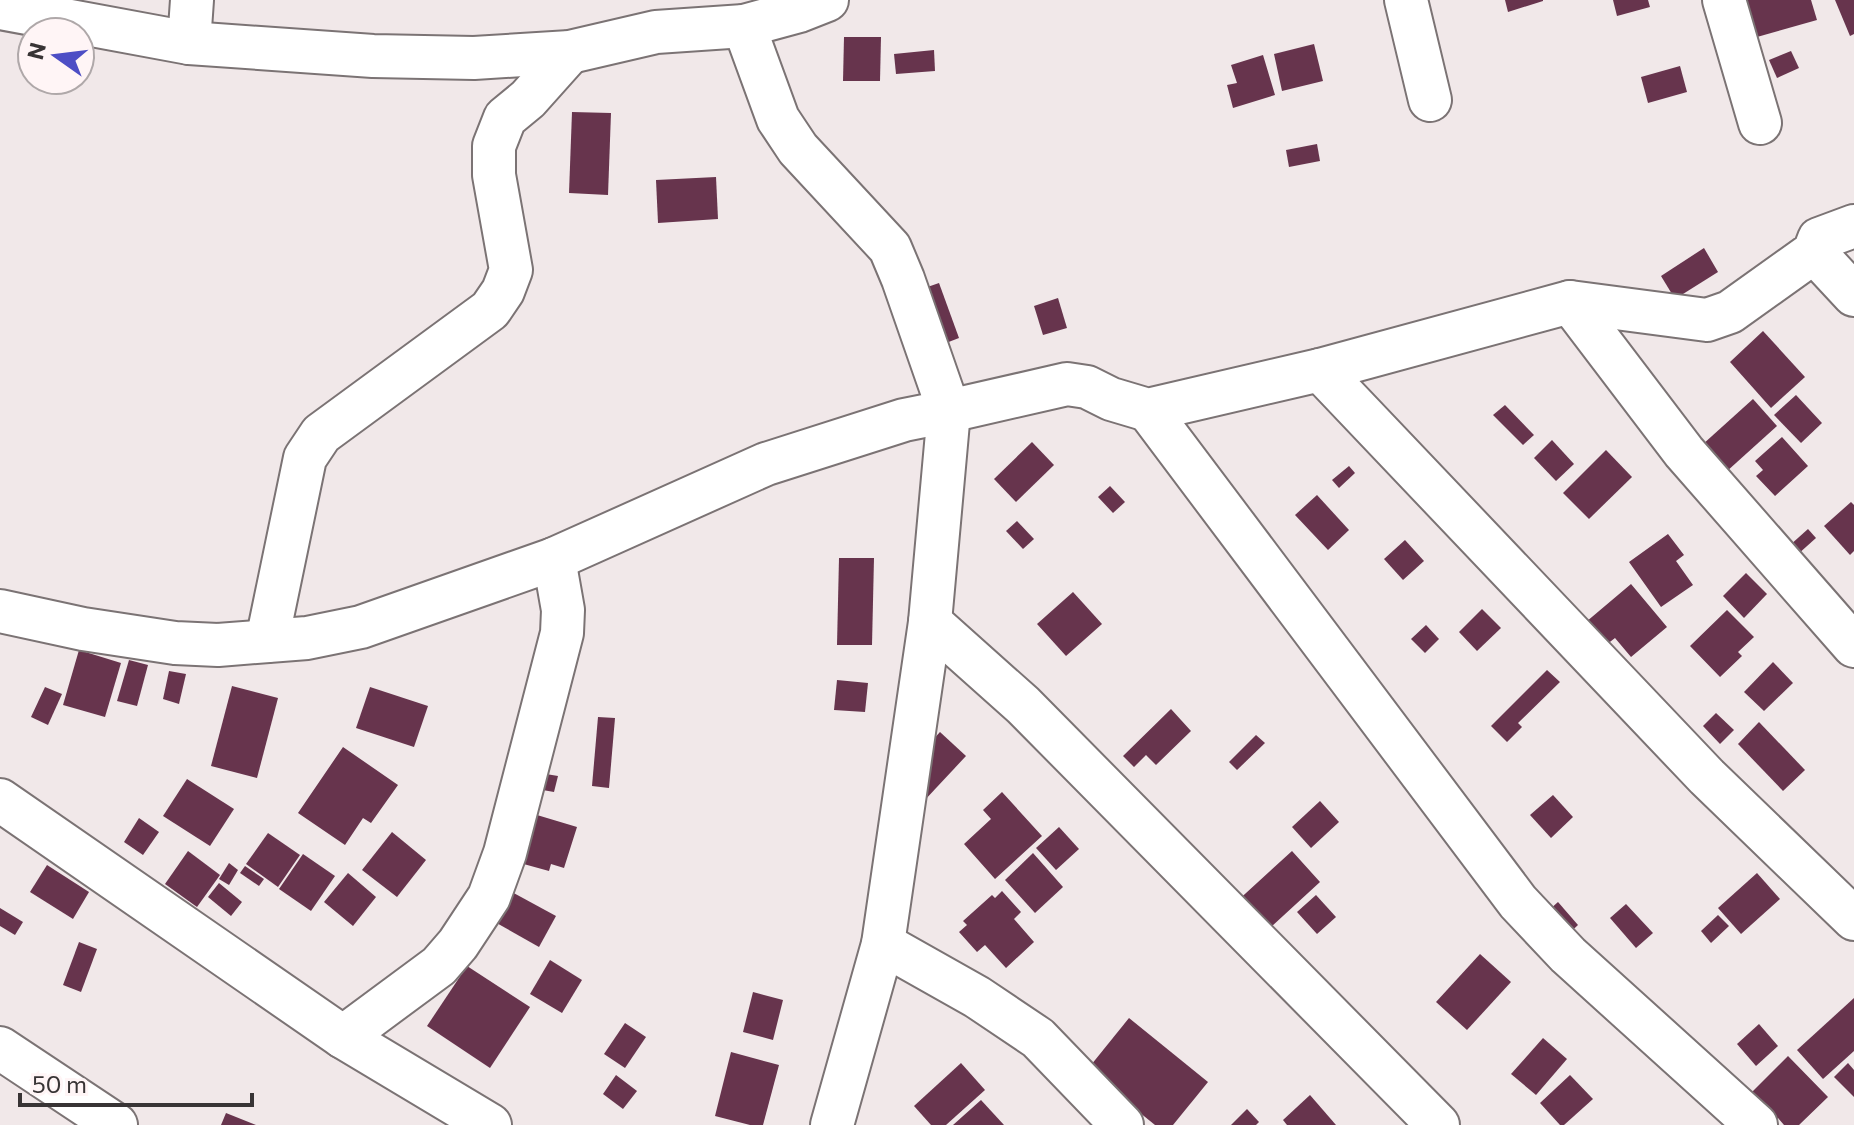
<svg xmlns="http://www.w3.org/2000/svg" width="1854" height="1125" font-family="Commissioner,sans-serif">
  <rect width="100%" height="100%" fill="#f1e8e9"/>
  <!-- building -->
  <g fill="#67344d">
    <polygon points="1505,0 1543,0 1543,1 1508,12"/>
    <polygon points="1613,0 1648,0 1650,7 1617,16"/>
    <polygon points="1747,0 1811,0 1817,20 1757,37"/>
    <polygon points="1835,0 1854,0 1854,34 1850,36"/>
    <polygon points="844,37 881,37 880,81 843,81"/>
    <polygon points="1314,44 1323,81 1282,91 1274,54"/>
    <polygon points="934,50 935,71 896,74 894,54"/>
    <polygon points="1791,51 1799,68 1777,78 1769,60"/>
    <polygon points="1263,55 1275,95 1233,108 1227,85 1237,83 1231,65"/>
    <polygon points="1680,66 1687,92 1648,103 1641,77"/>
    <polygon points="572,112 611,113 608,195 569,193"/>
    <polygon points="1317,144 1320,161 1289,167 1286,150"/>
    <polygon points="716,177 718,219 658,223 656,180"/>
    <polygon points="1704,248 1718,272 1675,299 1661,276"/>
    <polygon points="939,283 959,338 933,348 913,292"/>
    <polygon points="1058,298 1067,328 1043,335 1034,306"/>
    <polygon points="1763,331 1805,377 1771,408 1730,362"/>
    <polygon points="1796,395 1822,423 1801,443 1774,415"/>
    <polygon points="1753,399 1777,426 1726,472 1702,445"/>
    <polygon points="1505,405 1534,435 1523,445 1493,415"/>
    <polygon points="1782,437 1808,466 1775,496 1756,476 1763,470 1755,461"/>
    <polygon points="1552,440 1574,464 1556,481 1534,458"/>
    <polygon points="1032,442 1054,465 1016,502 994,479"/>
    <polygon points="1606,450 1632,477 1589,519 1563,493"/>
    <polygon points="1349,466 1355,473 1339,488 1332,480"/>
    <polygon points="1110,486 1125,502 1113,513 1098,497"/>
    <polygon points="1317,495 1349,530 1328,550 1295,515"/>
    <polygon points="1851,502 1854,505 1854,551 1850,555 1824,526"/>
    <polygon points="1017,521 1034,539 1023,549 1006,531"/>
    <polygon points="1808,529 1816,538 1797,555 1789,546"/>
    <polygon points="1668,534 1684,555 1676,561 1693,585 1661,607 1629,562"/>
    <polygon points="1405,540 1424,561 1403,580 1384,559"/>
    <polygon points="839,558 874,558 872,645 837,645"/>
    <polygon points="1746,573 1767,594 1744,618 1723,596"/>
    <polygon points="1631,584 1667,627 1631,657 1615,638 1606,645 1586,622"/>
    <polygon points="1073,592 1102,624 1066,656 1037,624"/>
    <polygon points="1482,609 1501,628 1477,651 1459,632"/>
    <polygon points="1727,610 1754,637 1738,652 1742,656 1720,677 1690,646"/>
    <polygon points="1426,625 1439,639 1425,653 1411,639"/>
    <polygon points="79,650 121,663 105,717 63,705"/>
    <polygon points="129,660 148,665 137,706 117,701"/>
    <polygon points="1773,662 1793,683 1764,711 1744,692"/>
    <polygon points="1547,670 1560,682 1518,723 1522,727 1507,742 1491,726"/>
    <polygon points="169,671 186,674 179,704 163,699"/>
    <polygon points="837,680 868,683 865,712 834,710"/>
    <polygon points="232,686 278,698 257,778 211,766"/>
    <polygon points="45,687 62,694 48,725 31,717"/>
    <polygon points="370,687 428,706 414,747 356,728"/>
    <polygon points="1171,709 1191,731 1156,765 1146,755 1134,767 1123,756"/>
    <polygon points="1716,713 1734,730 1720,744 1703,726"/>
    <polygon points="598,717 615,718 609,788 592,786"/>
    <polygon points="1759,722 1805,770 1783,791 1738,744"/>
    <polygon points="940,732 966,756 923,802 898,778"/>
    <polygon points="1256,735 1265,743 1237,770 1229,762"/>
    <polygon points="343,747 398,785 371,823 363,818 345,845 298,813"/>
    <polygon points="540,773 558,776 554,792 537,789"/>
    <polygon points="187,779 234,809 210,846 163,816"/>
    <polygon points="1002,792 1042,836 995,879 964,844 991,819 983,810"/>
    <polygon points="1553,795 1573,817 1551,838 1530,815"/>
    <polygon points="1320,801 1339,822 1311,848 1292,827"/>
    <polygon points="527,812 577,827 564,868 551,864 549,871 520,863"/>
    <polygon points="139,818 159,832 143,855 124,842"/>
    <polygon points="1059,827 1079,849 1056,870 1036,848"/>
    <polygon points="392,832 426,860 397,897 362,870"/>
    <polygon points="268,833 300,855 278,887 246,864"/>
    <polygon points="188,851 220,875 197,907 165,884"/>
    <polygon points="1292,851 1320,882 1271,927 1265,920 1256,929 1234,904"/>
    <polygon points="1033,853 1063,887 1035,913 1005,880"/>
    <polygon points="303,854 335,876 311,911 279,889"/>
    <polygon points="229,863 238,870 229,885 219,879"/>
    <polygon points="47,865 89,892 73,919 30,892"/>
    <polygon points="245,866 264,879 259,886 240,873"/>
    <polygon points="348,873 376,897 353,926 324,902"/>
    <polygon points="1757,873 1780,899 1741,934 1718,908"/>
    <polygon points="219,883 242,902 231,916 208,897"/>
    <polygon points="510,891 556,916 539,947 493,921"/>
    <polygon points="1002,891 1021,912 1014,919 1034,942 1006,968 985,945 977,952 959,932 967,925 963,921 992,895 995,898"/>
    <polygon points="1316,895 1336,917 1317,934 1297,912"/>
    <polygon points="1558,902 1578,925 1550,951 1529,928"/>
    <polygon points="1626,904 1653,933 1636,948 1610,918"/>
    <polygon points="0,908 23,922 15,935 0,926"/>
    <polygon points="1718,915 1729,926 1711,943 1701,931"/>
    <polygon points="79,942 97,949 81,992 63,985"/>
    <polygon points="1480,954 1511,982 1467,1030 1436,1002"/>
    <polygon points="550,960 582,980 562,1013 530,994"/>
    <polygon points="467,966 530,1007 490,1068 427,1026"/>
    <polygon points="753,992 783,1000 773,1040 743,1032"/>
    <polygon points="1854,998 1854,1051 1823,1079 1797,1050"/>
    <polygon points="1129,1018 1208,1082 1173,1125 1155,1125 1087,1070"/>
    <polygon points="625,1023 646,1037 625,1068 604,1054"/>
    <polygon points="1759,1024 1778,1046 1756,1066 1737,1044"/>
    <polygon points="1543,1038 1567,1059 1536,1095 1511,1074"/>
    <polygon points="731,1052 779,1065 763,1125 750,1125 715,1116"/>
    <polygon points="1788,1056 1828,1097 1799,1125 1784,1125 1778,1118 1772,1124 1764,1105 1752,1092"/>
    <polygon points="961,1063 985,1090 946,1125 931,1125 914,1106"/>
    <polygon points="1848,1063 1854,1070 1854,1097 1834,1077"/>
    <polygon points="616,1075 637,1091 623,1109 603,1094"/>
    <polygon points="1570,1075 1593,1099 1564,1125 1560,1125 1540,1103"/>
    <polygon points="1310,1095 1336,1125 1287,1125 1283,1120"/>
    <polygon points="981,1100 1004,1125 953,1125"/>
    <polygon points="1247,1109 1259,1122 1256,1125 1231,1125"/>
    <polygon points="226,1113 256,1125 221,1125"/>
  </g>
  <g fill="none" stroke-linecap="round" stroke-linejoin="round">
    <defs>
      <g id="minor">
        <polyline points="1406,0 1430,100"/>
        <polyline points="1724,0 1760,123"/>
        <polyline points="0,8 189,43 373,56 474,58 570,52 656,32 744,26 799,11 827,0"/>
        <polyline points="744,26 778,119 798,149 890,248 903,279 949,411 930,622 883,944 832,1125"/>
        <polyline points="189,43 192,0"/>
        <polyline points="1814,252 1854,295"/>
        <polyline points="1570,302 1684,452 1854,646"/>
        <polyline points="1320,370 1707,777 1854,919"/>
        <polyline points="1148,410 1518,902 1568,955 1756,1125"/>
        <polyline points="0,611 83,629 175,643 218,645 307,638 361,627 554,559 766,464 904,420 949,411 1067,384 1087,387 1111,399 1148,410 1320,370 1570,302 1707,320 1730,312 1814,252 1819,239 1854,226"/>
        <polyline points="930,622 1023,705 1438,1125"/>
        <polyline points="267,641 305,458 321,434 490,310 503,291 511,270 494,175 494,146 505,118 528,99 570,52"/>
        <polyline points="0,800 343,1037 490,1125"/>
        <polyline points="883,944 977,997 1038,1038 1122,1125"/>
        <polyline points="343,1037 439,966 458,944 489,897 505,853 562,633 563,610 554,559"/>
        <polyline points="0,1048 116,1125"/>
      </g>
    </defs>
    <!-- minor casing -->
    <use href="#minor" stroke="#7b7374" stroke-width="46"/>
    <!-- minor -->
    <use href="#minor" stroke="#fff" stroke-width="42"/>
  </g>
  <!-- north arrow -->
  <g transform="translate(56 56) rotate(284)"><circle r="38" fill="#fff5f6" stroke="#afa8a9" stroke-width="2"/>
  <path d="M0-6L14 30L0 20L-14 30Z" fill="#4d4ec5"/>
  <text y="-12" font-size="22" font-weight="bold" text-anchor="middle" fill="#383435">N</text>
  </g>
  <!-- scale -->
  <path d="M20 1093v12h232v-12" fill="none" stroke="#383435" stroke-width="4"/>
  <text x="32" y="1093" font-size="24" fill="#383435" stroke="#fff5f6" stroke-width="6" paint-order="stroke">50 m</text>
</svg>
